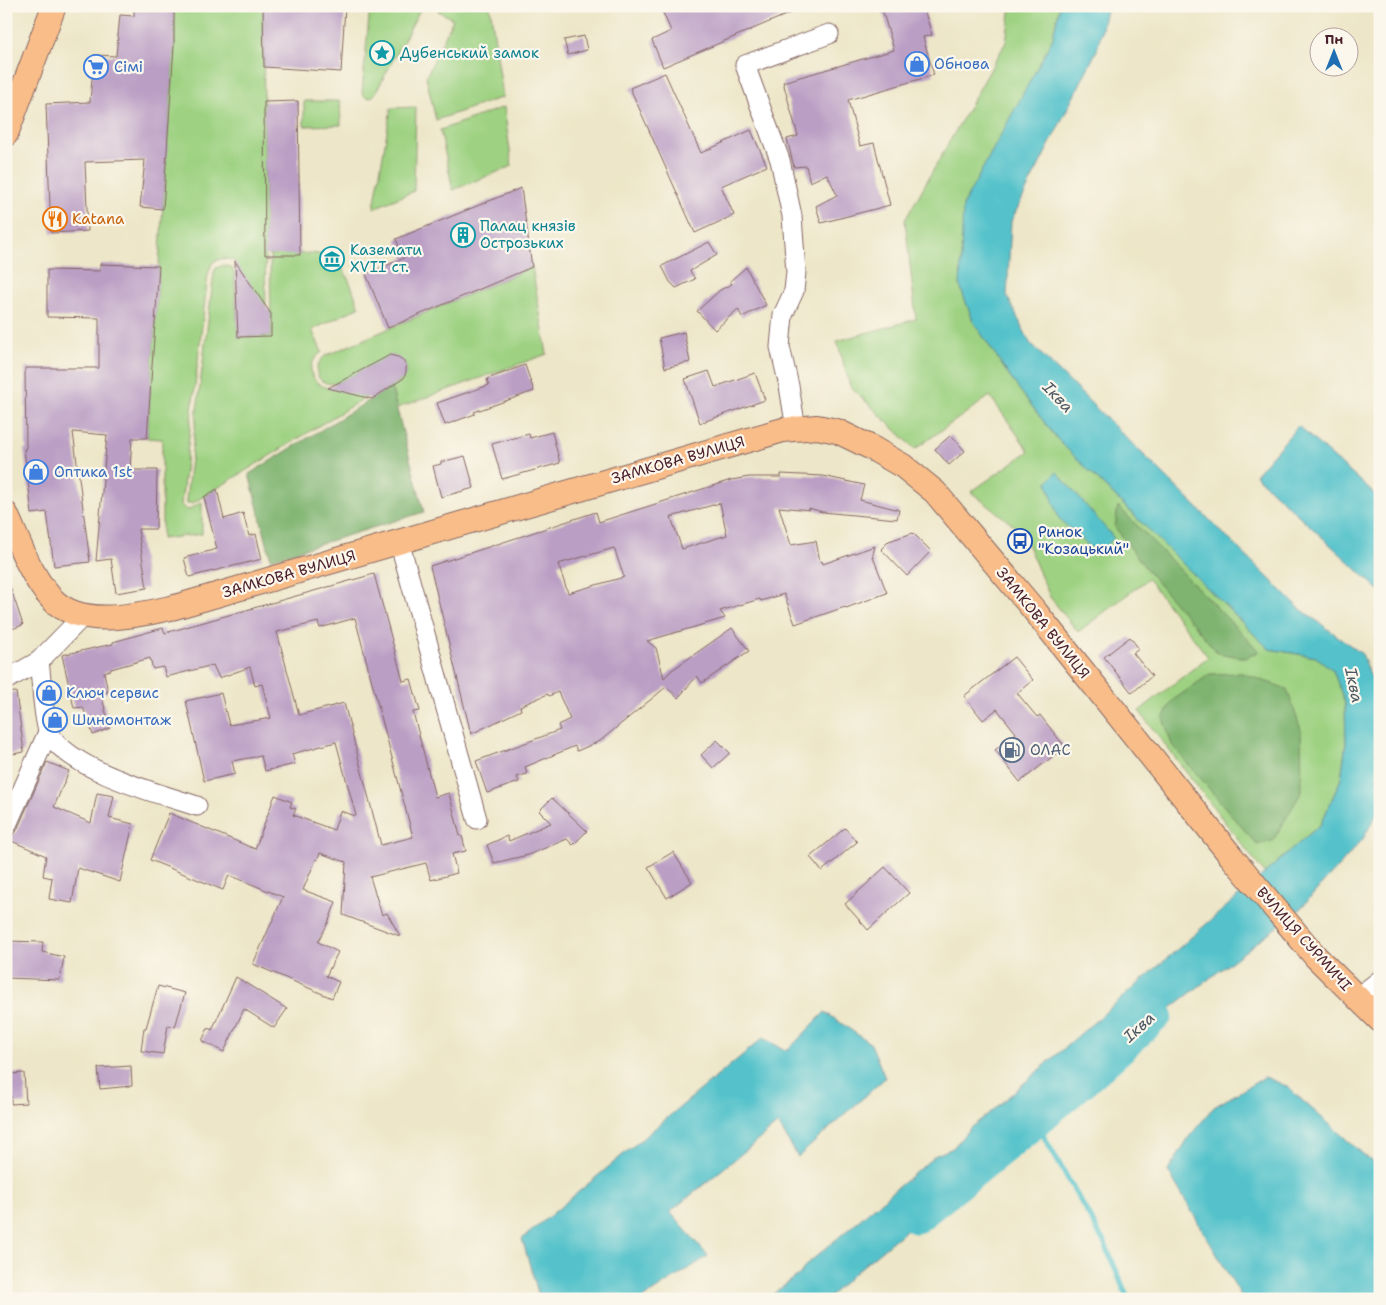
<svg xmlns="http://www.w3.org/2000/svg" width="1386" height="1305" font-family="'Shantell Sans',sans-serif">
  <rect width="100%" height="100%" fill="#fbf7ec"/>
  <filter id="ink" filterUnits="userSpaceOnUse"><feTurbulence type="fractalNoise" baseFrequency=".02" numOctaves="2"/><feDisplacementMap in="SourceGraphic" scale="10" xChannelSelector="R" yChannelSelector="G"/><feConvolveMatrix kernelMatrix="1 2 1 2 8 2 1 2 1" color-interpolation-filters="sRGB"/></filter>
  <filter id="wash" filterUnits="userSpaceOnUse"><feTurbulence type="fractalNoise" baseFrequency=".0096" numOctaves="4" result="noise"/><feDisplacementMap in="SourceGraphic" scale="20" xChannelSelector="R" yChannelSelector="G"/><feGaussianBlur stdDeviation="1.12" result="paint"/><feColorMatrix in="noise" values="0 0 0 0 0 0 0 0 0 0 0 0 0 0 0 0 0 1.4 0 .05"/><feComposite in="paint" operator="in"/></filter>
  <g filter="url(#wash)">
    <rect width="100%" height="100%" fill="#ede6c8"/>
    <!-- green -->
    <g fill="#9ed282" stroke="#747856">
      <path d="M174 6H263L266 331 236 263C227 257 221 257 212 263L208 274 181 505 184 508 188 510 202 502V534L162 539V439L147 438 174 46Z"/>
      <path d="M370 6H422L375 94C371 99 366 99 362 93Z"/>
      <polygon points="440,6 490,6 503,97 436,120 426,77 453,19 438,11"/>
      <polygon points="1011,6 1060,6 1052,40 960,286 973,321 1012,380 1058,440 1269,649 1316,657 1333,670 1345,703 1346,743 1341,779 1321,824 1265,874 1139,711 1208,657 1148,579 1078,632 1050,597 1022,532 971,492 1029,451 990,396 915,449 850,386 837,341 916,319 905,220 1006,42"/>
      <polygon points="304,101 340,101 341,125 304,126"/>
      <polygon points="416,107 414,191 374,208 391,108"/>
      <polygon points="504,107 512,166 453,190 440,130"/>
      <path d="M312 253C345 257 349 280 359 307L312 330 322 352C303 366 310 384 331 389L397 378 193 503H187L186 500 214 272 216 268 224 265 232 268 234 272 238 337 271 336 270 255Z"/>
      <path d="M532 267 547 354 397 408 391 387C396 384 401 381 404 376 411 366 401 357 391 356L338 383C318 388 309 369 325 356Z"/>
    </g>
    <!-- forest -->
    <g fill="#7eb470" stroke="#646a4e">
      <polygon points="391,387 424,512 271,559 249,474"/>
      <polygon points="1118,506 1259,651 1246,658 1218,653 1150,574 1115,527"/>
      <polygon points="1242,673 1287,689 1301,730 1302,791 1273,841 1257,845 1172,745 1163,718 1173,700 1210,674"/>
    </g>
    <!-- water -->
    <g fill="#55c2cb" stroke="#50707b">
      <polygon points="1060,6 1107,6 1097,50 1011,221 1007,296 1030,343 1298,607 1362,654 1380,699 1380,808 1363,839 1299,910 1125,1043 1070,1091 951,1188 913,1224 853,1274 827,1299 766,1299 800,1274 806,1265 936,1155 953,1148 970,1128 991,1112 1321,824 1341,779 1346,743 1345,703 1333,670 1316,657 1269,649 1058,440 1012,380 973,321 960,286 963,205 1052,40"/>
      <polygon points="1298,426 1380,499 1380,591 1255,475"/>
      <polygon points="1057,472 1114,538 1098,554 1059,519 1047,482"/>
      <polygon points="825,1012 871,1044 885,1078 798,1157 778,1124 670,1212 708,1256 642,1299 540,1299 522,1239 763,1038 787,1051"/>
      <polygon points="1265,1077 1286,1086 1380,1169 1380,1299 1243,1299 1168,1171 1189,1137 1214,1107"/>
    </g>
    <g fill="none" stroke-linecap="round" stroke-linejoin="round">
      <!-- stream -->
      <polyline stroke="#55c2cb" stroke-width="5.5" points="1035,1121 1105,1244 1128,1299"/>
      <!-- river -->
      <path stroke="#55c2cb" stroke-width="35" d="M916 1216C998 1151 1079 1086 1155 1014"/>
    </g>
    <g id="blocks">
      <!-- building -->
      <g fill="#ba9ec4" fill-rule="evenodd">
        <polygon points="134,6 174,6 174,46 163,209 140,207 145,160 85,162 88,231 51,233 46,104 90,102 94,55 116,56 120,15 134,16"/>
        <polygon points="263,6 345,6 341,72 264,67"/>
        <polygon points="660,6 807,6 663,67 652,40 671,31"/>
        <polygon points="881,6 923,6 932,35 923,37 934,75 848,100 860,146 874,143 890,205 821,223 816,206 837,195 827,174 810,182 806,166 794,167 787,139 798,136 783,82 894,50"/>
        <polygon points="584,36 587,50 568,55 564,40"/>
        <polygon points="665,73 701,153 751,130 767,166 721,186 734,215 695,233 630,88"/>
        <polygon points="298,101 300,255 265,255 264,102"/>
        <polygon points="521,188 532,267 388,328 366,274 404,258 396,239"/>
        <polygon points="709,242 717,255 690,271 695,279 676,288 670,282 662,266"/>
        <polygon points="235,261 271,314 271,336 238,337"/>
        <polygon points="100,264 159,266 147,438 132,438 130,470 157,470 156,529 138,529 147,588 116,593 111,559 96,561 107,435 73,432 90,562 54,566 47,512 32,514 24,449 26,449 25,368 99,368 99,318 47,317 47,270 100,271"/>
        <polygon points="746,267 766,305 742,317 738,309 715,330 697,311 720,290 732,284 730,281"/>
        <polygon points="684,332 690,362 665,368 659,338"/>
        <polygon points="390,355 398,357 403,360 406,366 406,372 404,378 372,399 328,388"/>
        <polygon points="525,365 534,391 474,412 475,414 445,425 437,403 489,385 487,379"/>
        <polygon points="709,371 715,387 755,373 765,400 700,423 685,379"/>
        <polygon points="552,432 560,463 502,479 492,444 529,434 530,438"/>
        <polygon points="951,435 965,451 949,465 935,449"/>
        <polygon points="465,456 474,488 441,497 433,466 441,464 441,462"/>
        <path d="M781 474 823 476 864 485 860 500 899 510 897 519 822 512 809 508 810 510 779 507 791 545 816 541 820 562 822 561 823 564 875 546 872 558 873 557 887 593 846 608 845 607 795 624 784 594 761 601 760 599 720 611 725 618 647 641 656 648 664 678 672 670 732 628 749 651 702 683 697 676 678 698 666 687 600 741 577 751 575 746 525 767 527 774 517 777 519 782 487 793 476 761 560 730 558 725 570 719 558 692 549 696 548 694 520 706 521 710 471 734 430 566 596 512 599 522 731 480 749 477H781ZM720 503 727 535 682 549 671 517ZM614 548 624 577 568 593 558 564Z"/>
        <polygon points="217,489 224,519 243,513 249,536 256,534 262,559 189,577 184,558 217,549 204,497"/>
        <polygon points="913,533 931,551 907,576 881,549 889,541"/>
        <path d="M374 574 403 681 411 679 420 711 413 712 435 797 449 793 460 836H462L466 851 452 854 457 873 431 880 426 863 370 877 382 915 387 913 400 936 343 915 346 862 320 853 317 860 316 859 303 890 336 902 328 923 318 942 338 952 326 976 339 982 332 998 253 964 283 897 229 875 223 890 150 860 169 813 255 849 275 795 292 802 290 807 296 809 293 815 334 830 340 811 356 816 336 742 292 754 295 764 265 771 261 756 232 761 235 774 204 781 186 701 221 693 229 725 271 718 262 684 255 686 250 667 219 678 213 665 166 677 163 667 153 669 150 658 111 669V670L104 672 108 692 101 694 110 728 93 735 83 707 74 708 62 655 113 644V642L163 628 165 633ZM355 618 413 837 381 845 344 703 299 715 277 632 318 622 320 628Z"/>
        <polygon points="9,583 23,625 6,631 6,584"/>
        <polygon points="1130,637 1139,649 1133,653 1152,676 1132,693 1104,657"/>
        <polygon points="1014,657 1033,680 1017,693 1037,717 1040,715 1065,747 1020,782 995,750 1016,733 997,709 983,720 964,696"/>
        <polygon points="16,692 24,752 6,755 6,693"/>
        <polygon points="717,740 730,753 713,768 701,755"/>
        <polygon points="47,762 69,771 54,807 91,823 97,793 114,796 109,818 133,824 120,882 78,868 72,903 49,899 52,878 43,876 46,856 7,839 16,832"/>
        <polygon points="552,798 587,831 573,845 567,839 528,855 494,863 487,845 507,836 509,841 551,823 539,811"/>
        <polygon points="845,828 857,842 822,871 810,857"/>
        <polygon points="673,852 692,882 667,898 648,867"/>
        <polygon points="885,867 909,893 868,930 845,904"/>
        <polygon points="7,941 43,942 42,952 64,957 60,980 6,978"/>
        <polygon points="236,977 287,1009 274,1028 244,1009 224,1052 202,1041 208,1028 212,1030"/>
        <polygon points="158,986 185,993 175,1027 168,1025 163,1054 141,1051 144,1028 146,1028"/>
        <polygon points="131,1066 132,1086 100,1089 98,1068"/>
        <polygon points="24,1073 26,1103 11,1104 11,1096 6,1096 6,1074"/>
      </g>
    </g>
  </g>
  <g filter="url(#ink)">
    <use href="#blocks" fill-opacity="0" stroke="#836562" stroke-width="1"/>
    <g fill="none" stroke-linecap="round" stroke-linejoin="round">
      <defs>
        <g id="minor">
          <polyline points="796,429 789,386 780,347 783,315 794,291 796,272 792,216 780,160 745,65 829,34"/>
          <polyline points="399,541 477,819"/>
          <path d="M39 661C41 674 44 725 49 733 71 771 157 793 197 806"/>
          <polyline points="6,680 39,661 84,615"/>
          <polyline points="6,827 48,732"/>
          <polyline points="1357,998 1380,980"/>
        </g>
        <g id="major">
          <polyline points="6,134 54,6"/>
          <path d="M6 514C18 540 31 577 51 598 80 630 139 615 175 607L783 430 817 427 837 431 870 447 903 466 935 492 1034 610 1231 856 1316 957 1380 1020"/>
        </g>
      </defs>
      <!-- minor casing -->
      <use href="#minor" stroke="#836562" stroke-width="21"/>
      <!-- major casing -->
      <use href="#major" stroke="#836562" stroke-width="26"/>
      <!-- minor -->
      <use href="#minor" stroke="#fff" stroke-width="19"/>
      <!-- major -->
      <use href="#major" stroke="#f9bd89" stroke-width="24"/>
    </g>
  </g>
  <!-- icons -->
  <defs>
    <symbol id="sight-ring" viewBox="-11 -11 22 22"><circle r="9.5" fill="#fbf7ec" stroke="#0f9aa8" stroke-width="1.5"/><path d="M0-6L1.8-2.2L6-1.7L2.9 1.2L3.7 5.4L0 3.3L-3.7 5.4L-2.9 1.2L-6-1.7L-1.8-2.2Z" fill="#0f9aa8"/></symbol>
    <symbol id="shop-ring" viewBox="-11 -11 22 22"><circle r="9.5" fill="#fbf7ec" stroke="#3f7fe0" stroke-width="1.5"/><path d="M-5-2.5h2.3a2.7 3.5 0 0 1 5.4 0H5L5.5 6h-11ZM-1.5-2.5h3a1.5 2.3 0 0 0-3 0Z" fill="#3f7fe0"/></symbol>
    <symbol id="supermarket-ring" viewBox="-11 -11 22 22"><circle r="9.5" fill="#fbf7ec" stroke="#3f7fe0" stroke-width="1.5"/><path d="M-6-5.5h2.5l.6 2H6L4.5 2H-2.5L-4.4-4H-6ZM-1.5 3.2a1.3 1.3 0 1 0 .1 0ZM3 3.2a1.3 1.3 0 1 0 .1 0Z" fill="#3f7fe0"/></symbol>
    <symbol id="restaurant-ring" viewBox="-11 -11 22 22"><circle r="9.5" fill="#fbf7ec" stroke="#e8710a" stroke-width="1.5"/><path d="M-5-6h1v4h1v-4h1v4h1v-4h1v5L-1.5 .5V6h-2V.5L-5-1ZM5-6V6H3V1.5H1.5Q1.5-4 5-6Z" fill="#e8710a"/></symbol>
    <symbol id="building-ring" viewBox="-11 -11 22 22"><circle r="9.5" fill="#fbf7ec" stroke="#0f9aa8" stroke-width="1.5"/><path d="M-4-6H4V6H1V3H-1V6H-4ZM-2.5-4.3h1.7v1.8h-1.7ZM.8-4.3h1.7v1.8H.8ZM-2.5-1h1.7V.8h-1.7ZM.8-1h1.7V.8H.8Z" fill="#0f9aa8"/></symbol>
    <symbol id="museum-ring" viewBox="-11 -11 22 22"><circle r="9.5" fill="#fbf7ec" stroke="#0f9aa8" stroke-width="1.5"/><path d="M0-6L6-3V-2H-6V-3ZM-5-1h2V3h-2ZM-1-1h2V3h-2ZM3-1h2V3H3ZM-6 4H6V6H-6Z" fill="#0f9aa8"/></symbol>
    <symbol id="bus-ring" viewBox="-11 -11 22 22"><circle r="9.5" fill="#fbf7ec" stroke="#1a4fb4" stroke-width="1.5"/><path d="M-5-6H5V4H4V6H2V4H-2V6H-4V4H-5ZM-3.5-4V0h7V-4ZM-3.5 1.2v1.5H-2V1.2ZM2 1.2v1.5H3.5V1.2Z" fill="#1a4fb4"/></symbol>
    <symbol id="fuel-ring" viewBox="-11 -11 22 22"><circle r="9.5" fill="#fbf7ec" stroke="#5c6f8a" stroke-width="1.5"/><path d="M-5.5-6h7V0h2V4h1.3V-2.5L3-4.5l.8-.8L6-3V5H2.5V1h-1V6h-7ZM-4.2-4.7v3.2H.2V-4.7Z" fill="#5c6f8a"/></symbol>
  </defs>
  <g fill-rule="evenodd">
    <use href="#sight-ring" x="368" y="39" width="28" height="28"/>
    <use href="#shop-ring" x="903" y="50" width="28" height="28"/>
    <use href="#supermarket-ring" x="82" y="53" width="28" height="28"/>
    <use href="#restaurant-ring" x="41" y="205" width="28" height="28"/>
    <use href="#building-ring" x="449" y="221" width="28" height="28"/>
    <use href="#museum-ring" x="318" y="245" width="28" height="28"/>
    <use href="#shop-ring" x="22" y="458" width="28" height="28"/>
    <use href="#bus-ring" x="1006" y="527" width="28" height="28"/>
    <use href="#shop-ring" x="35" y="679" width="28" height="28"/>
    <use href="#shop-ring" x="41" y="706" width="28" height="28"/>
    <use href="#fuel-ring" x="998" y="736" width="28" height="28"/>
  </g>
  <g text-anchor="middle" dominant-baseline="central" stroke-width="4.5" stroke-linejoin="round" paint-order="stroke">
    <!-- culture labels -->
    <g font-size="15" fill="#0d838f" stroke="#fbf7ec" text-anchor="start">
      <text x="400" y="53">Дубенський замок</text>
      <text x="480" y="226">Палац князів<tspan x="480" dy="17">Острозьких</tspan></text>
      <text x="350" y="250">Каземати<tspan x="350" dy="17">XVII ст.</tspan></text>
    </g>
    <!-- shop labels -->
    <g font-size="15" fill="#366cbe" stroke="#fbf7ec" text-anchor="start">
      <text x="934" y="64">Обнова</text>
      <text x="114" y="67">Сімі</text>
      <text x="54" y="472">Оптика 1st</text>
      <text x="66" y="693">Ключ сервис</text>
      <text x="72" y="720">Шиномонтаж</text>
    </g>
    <!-- food labels -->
    <g font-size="15" fill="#c56008" stroke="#fbf7ec" text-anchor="start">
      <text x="72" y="219">Katana</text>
    </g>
    <!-- street labels -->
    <g font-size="15" fill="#4a1f2b" stroke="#fbf7ec">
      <text transform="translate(678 460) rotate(-16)">ЗАМКОВА ВУЛИЦЯ</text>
      <text transform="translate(289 574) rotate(-16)">ЗАМКОВА ВУЛИЦЯ</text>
      <text transform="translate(1043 623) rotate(51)">ЗАМКОВА ВУЛИЦЯ</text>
      <text transform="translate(1304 939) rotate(48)">ВУЛИЦЯ СУРМИЧІ</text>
    </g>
    <!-- transit labels -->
    <g font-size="15" fill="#164399" stroke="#fbf7ec" text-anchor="start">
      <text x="1038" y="532">Ринок<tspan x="1038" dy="17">"Козацький"</tspan></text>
    </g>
    <!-- service labels -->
    <g font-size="15" fill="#4e5e75" stroke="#fbf7ec" text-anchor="start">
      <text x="1030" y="750">ОЛАС</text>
    </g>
    <!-- water labels -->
    <g font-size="16" font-style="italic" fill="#4e5863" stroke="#fbf7ec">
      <text transform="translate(1058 397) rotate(46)">Іква</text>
      <text transform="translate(1354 685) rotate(78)">Іква</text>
      <text transform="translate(1139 1027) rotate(-42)">Іква</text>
    </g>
  </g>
  <!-- margin -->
  <rect width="1386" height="1305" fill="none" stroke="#fbf7ec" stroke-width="25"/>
  <!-- north arrow -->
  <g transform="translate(1334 52)"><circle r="24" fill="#fbf7ec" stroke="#b4a19f"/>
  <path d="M0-4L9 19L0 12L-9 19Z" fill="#1f6fb2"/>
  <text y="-8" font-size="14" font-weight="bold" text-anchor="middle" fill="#4a1f2b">Пн</text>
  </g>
</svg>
